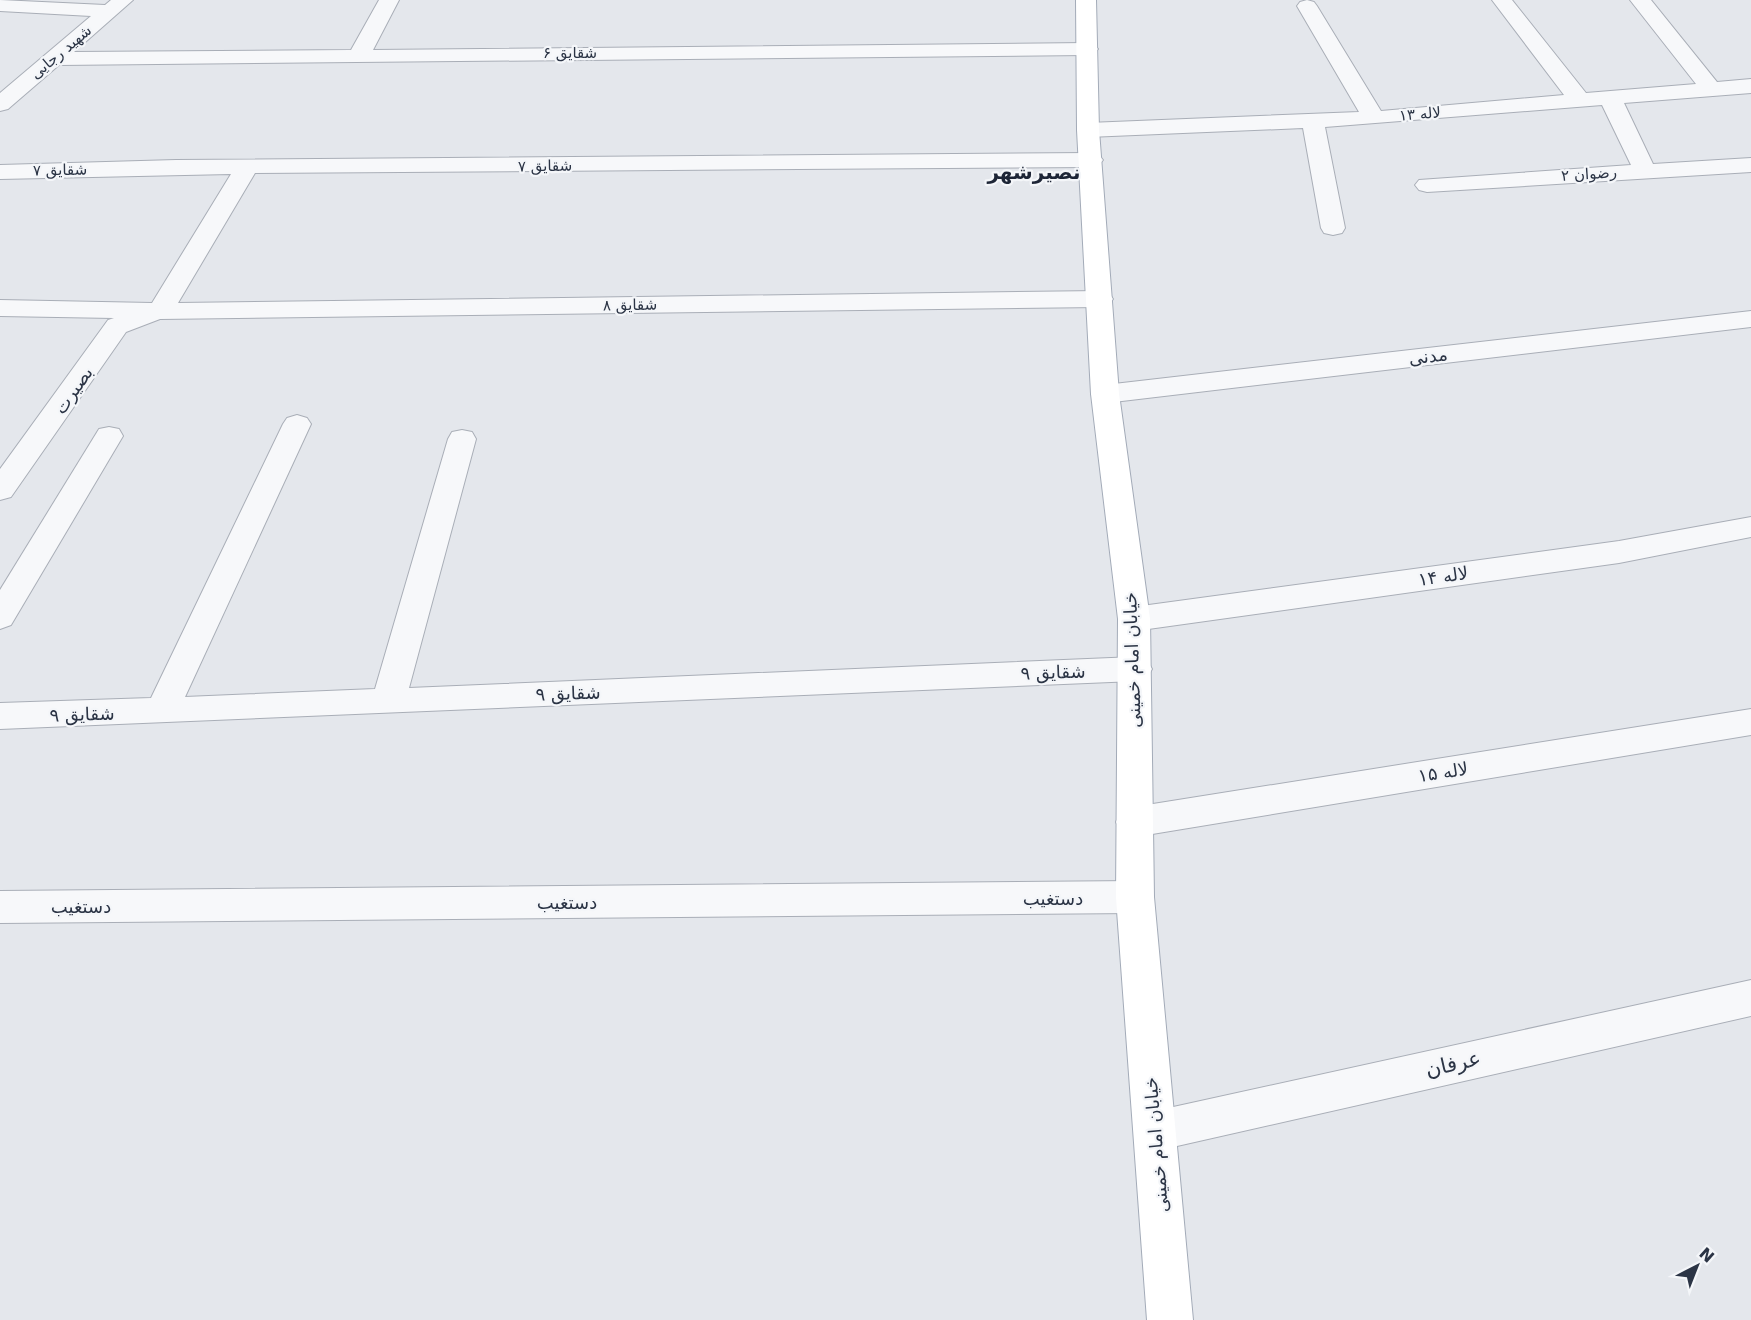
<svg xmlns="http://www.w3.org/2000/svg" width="1751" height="1320" font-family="'DejaVu Sans','Noto Naskh Arabic',sans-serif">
  <rect width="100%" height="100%" fill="#e4e7ec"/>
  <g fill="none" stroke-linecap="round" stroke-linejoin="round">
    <defs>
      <g id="minor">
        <polygon points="0,0 105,5 111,0 133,0 74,52 351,50 379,0 399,0 373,50 1087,43 1094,45 1098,49 1094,53 1087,55 59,65 8,109 0,111 0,93 91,16 0,11"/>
        <polygon points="1307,0 1314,2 1317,6 1381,111 1564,95 1492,0 1512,0 1586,93 1696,84 1630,0 1651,0 1717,82 1751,79 1751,93 1624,103 1653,164 1751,158 1751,172 1427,192 1419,190 1415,185 1419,180 1631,165 1602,105 1325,127 1345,228 1342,233 1333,235 1324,233 1321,228 1303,128 1088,137 1080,135 1077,130 1080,125 1088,123 1359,112 1297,6 1300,2"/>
        <polygon points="1091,153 1099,155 1103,160 1099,165 1091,167 255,173 178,303 1100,291 1109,293 1113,299 1109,305 1100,307 160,319 126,332 11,497 0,500 0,469 108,320 114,318 0,316 0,300 152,303 231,174 0,179 0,165 176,160"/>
        <polygon points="1751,311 1751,327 1105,403 1095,400 1091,394 1095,388 1105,385"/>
        <polygon points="297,415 307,418 311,424 185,697 375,689 448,439 452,432 462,430 472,432 476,439 409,688 1135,657 1147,660 1152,669 1147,678 1135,681 0,729 0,703 151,698 283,424 287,418"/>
        <polygon points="109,427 119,429 123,436 11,625 0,629 0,590 99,429"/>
        <polygon points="1751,517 1751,537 1619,563 1134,631 1123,627 1118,619 1123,611 1134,607 1619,541"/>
        <polygon points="1751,709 1751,735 1134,837 1121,832 1116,822 1121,812 1134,807"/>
        <polygon points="1135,881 1148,886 1154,897 1148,908 1135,913 0,923 0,891"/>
        <polygon points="1751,980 1751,1016 1155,1151 1140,1145 1134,1131 1140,1117 1155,1111"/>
      </g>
      <polygon id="major" points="1076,0 1096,0 1099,130 1119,394 1150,619 1154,897 1193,1320 1147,1320 1116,897 1118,619 1091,394 1077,130"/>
    </defs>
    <!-- minor casing -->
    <use href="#minor" stroke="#a9aeb7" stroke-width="2"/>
    <!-- major casing -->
    <use href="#major" stroke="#a3abb8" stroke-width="2"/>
    <!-- minor -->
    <use href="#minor" fill="#f7f8fa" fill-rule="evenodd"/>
    <!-- major -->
    <use href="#major" fill="#fff" fill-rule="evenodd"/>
  </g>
  <g text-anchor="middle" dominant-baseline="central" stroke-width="4.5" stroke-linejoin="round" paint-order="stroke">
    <!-- far-street labels -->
    <g font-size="15" fill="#2b3445" stroke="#f4f6f9">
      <text transform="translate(61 52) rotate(-40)">شهید رجایی</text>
      <text x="570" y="53">شقایق ۶</text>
      <text transform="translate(1420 114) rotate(-5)">لاله ۱۳</text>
      <text transform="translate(545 166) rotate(-1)">شقایق ۷</text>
      <text transform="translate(60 170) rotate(-1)">شقایق ۷</text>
      <text transform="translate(1589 174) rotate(-4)">رضوان ۲</text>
      <text transform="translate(630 305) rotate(-1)">شقایق ۸</text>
    </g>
    <!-- street labels -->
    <g font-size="18" fill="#2b3445" stroke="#f4f6f9">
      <text transform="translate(1428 356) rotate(-7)">مدنی</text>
      <text transform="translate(73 390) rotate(-55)">بصیرت</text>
      <text transform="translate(1443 576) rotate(-8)">لاله ۱۴</text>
      <text transform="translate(1132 660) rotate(-92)">خیابان امام خمینی</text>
      <text transform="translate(1053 672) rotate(-2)">شقایق ۹</text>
      <text transform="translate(568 693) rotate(-2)">شقایق ۹</text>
      <text transform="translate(82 714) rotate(-2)">شقایق ۹</text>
      <text transform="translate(1443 772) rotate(-9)">لاله ۱۵</text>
      <text x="1053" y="898">دستغیب</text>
      <text x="567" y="902">دستغیب</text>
      <text x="81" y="906">دستغیب</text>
      <text transform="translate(1156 1145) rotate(-95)">خیابان امام خمینی</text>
    </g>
    <!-- far-district labels -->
    <g font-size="20" font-weight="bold" fill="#1d2536" stroke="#f4f6f9">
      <text x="1034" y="172">نصیرشهر</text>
    </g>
    <!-- near-street labels -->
    <g font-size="21" fill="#2b3445" stroke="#f4f6f9">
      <text transform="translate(1453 1064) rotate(-13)">عرفان</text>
    </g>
  </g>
  <!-- north arrow -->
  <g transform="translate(1697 1266) rotate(42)" stroke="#f4f6f9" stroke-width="4.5" paint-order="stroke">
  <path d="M0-4.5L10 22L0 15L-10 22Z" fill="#2b3445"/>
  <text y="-9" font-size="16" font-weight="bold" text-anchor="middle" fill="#2b3445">N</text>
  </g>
</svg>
